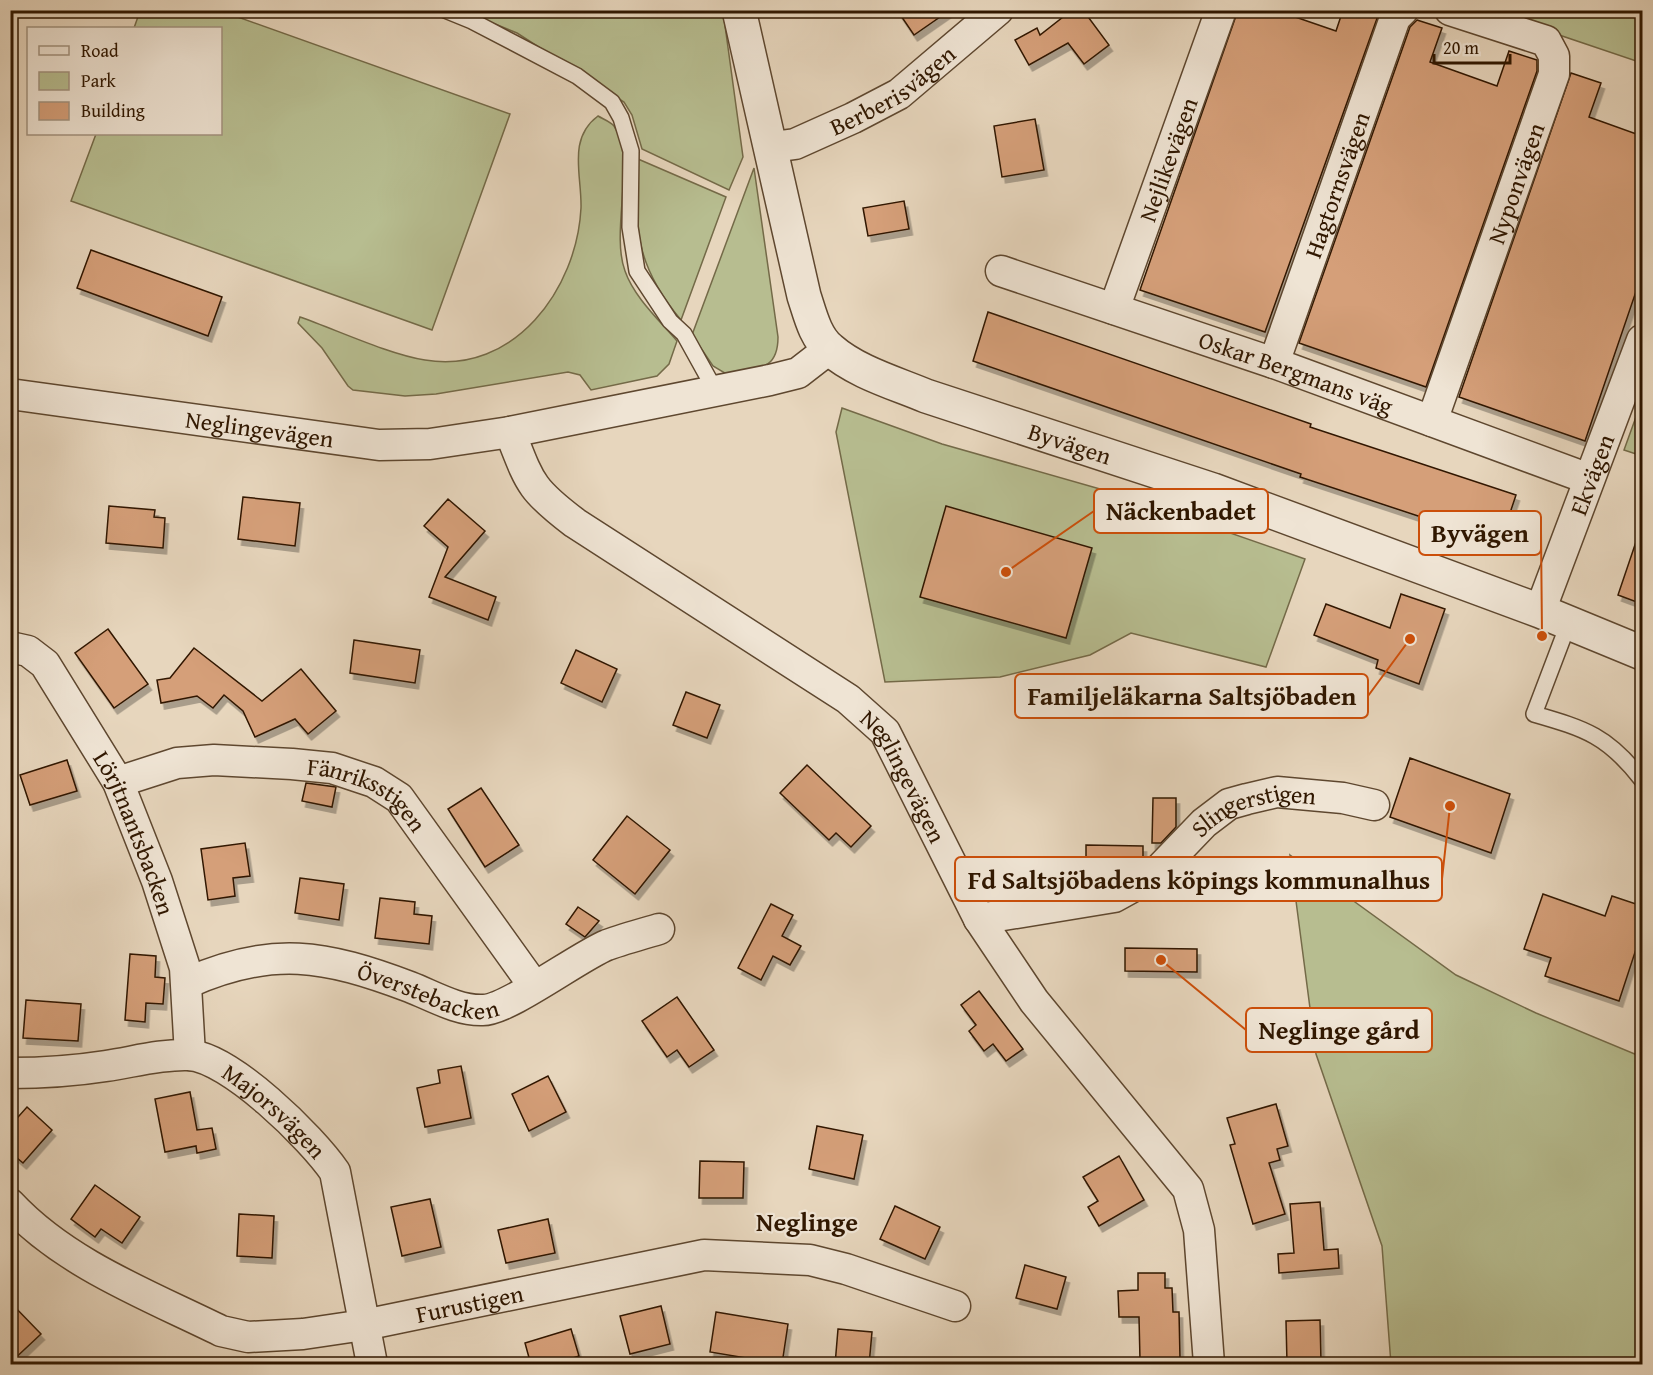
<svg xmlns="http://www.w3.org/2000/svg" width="1653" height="1375" font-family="'Gentium Book Plus',serif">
  <defs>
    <filter id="shadow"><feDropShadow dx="3.5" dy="6" stdDeviation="0" flood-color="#0004"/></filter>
  </defs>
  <rect width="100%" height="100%" fill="#e7d6bd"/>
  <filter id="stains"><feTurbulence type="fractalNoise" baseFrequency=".00333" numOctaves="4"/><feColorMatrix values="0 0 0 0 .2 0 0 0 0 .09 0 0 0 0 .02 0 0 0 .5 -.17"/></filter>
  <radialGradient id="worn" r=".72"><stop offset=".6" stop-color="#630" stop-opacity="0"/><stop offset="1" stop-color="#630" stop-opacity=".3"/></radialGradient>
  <!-- green -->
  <g fill="#b7bd90" stroke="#746a48" stroke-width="1.5">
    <polygon points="140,11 221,11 510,114 432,330 71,201 96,134 220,134 220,28 134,28"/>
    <polygon points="463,11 723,11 743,157 729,190 642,149 632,115 624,102 517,33"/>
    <polygon points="1488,11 1642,11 1642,63"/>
    <path d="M598 116C603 119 611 122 614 126 637 158 610 231 625 271 634 297 659 320 677 341L669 364 657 376 591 390 580 375 568 372 436 394 405 396 353 390 348 386 322 348 298 323 300 317C337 330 388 354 425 360 514 375 577 289 581 208 582 175 567 139 598 116Z"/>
    <path d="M638 159 726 197 681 320C634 264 635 228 638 159Z"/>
    <path d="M754 168 778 337C778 372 756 368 728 375L713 366 692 335Z"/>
    <polygon points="1642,406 1642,456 1624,450 1637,414"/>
    <polygon points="842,408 942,444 1121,495 1305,559 1266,667 1131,633 1090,655 1000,677 885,682 836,432"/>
    <polygon points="1290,855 1456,975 1536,1013 1642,1057 1642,1360 1637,1364 1391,1364 1382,1246 1316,1054"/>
  </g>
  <!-- building -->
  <g fill="#d59f79" stroke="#301700" stroke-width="1.5" filter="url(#shadow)">
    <polygon points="897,10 950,10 914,35"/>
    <polygon points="1072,10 1083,10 1109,45 1084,64 1068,43 1029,65 1015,40 1037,28 1040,35"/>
    <polygon points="1238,10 1275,10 1336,31 1343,10 1380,10 1265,332 1140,290"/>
    <polygon points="1417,20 1442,28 1430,62 1497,86 1509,51 1537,60 1537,71 1426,387 1299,343 1410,27"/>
    <polygon points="1571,73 1601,83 1589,117 1642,136 1642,274 1585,441 1459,397"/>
    <polygon points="1035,119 1044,170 1002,177 994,126"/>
    <polygon points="904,201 909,229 868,236 863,208"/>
    <polygon points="91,250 222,297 208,336 77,288"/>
    <polygon points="988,312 1311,424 1310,427 1516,495 1500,543 1300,477 1301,474 973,361"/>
    <polygon points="243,497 300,503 295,546 238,539"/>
    <polygon points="448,499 485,531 445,577 496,597 488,620 429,597 448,547 424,526"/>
    <polygon points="109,506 155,510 154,517 165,518 163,548 106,543"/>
    <polygon points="946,506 1092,548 1066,638 920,597"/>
    <polygon points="1639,533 1642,534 1642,604 1618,595"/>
    <polygon points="1401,594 1445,609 1419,684 1376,668 1378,660 1314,635 1326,604 1390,628"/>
    <polygon points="108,629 148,684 114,708 75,653"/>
    <polygon points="354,640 420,650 415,683 350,673"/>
    <polygon points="194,648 262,701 301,669 336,711 308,734 295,719 255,737 243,711 224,695 213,708 197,696 161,703 157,680 170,678"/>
    <polygon points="576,650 617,669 602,702 561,683"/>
    <polygon points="686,692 720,705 707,738 673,725"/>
    <polygon points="1410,758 1510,794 1491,853 1390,817"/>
    <polygon points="67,760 77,791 30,805 20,775"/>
    <polygon points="807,765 871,826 851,847 836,833 829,840 780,793"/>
    <polygon points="306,783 336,787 332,807 302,801"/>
    <polygon points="481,788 519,845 485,867 448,809"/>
    <polygon points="1153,798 1176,798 1176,827 1161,843 1152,843"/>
    <polygon points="627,816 670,850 635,894 593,860"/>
    <polygon points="245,843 250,876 233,878 235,896 208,900 201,849"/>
    <polygon points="1086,845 1143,846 1143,861 1127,870 1086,869"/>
    <polygon points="300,878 344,884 339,920 295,913"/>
    <polygon points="1543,894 1605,916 1612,896 1642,906 1642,931 1619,1001 1545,976 1551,958 1524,949"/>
    <polygon points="380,898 415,902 414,914 432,916 429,944 375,938"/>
    <polygon points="771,904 793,915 782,936 801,946 790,965 773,956 761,980 738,968"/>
    <polygon points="578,907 599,921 585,937 566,924"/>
    <polygon points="1125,948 1197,949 1197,972 1125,971"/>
    <polygon points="130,954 156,956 155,977 165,978 163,1004 146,1003 145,1022 125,1020"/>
    <polygon points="979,991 1023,1049 1006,1061 993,1044 984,1051 969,1031 976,1025 961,1005"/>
    <polygon points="677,997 714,1050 689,1067 677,1050 667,1057 642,1021"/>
    <polygon points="26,1000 81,1004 78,1041 23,1038"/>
    <polygon points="461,1066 471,1118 425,1127 417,1088 440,1083 438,1070"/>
    <polygon points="548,1076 566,1112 529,1131 512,1094"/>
    <polygon points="190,1092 197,1130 212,1128 216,1149 197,1153 196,1146 165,1152 155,1099"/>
    <polygon points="1276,1104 1288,1146 1277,1149 1280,1160 1269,1163 1285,1214 1253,1224 1230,1145 1235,1144 1227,1118"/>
    <polygon points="27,1107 52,1130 23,1163 10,1152 10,1126"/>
    <polygon points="817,1126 863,1135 854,1179 809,1169"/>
    <polygon points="1119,1156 1144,1200 1099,1226 1088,1207 1098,1201 1083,1177"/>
    <polygon points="700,1161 744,1162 743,1198 699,1198"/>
    <polygon points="95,1185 140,1217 122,1243 101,1229 95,1237 71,1219"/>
    <polygon points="430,1199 441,1247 402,1256 391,1207"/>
    <polygon points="1320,1202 1324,1250 1338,1249 1339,1268 1279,1273 1278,1254 1294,1253 1290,1204"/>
    <polygon points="895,1206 940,1227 925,1259 880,1239"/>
    <polygon points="239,1214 274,1216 272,1258 237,1256"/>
    <polygon points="548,1219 555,1253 506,1263 498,1230"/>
    <polygon points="1025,1265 1066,1277 1057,1309 1016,1298"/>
    <polygon points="1138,1273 1165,1273 1165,1288 1172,1288 1173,1312 1179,1312 1180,1359 1140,1360 1139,1317 1119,1317 1118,1291 1138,1290"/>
    <polygon points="10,1302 41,1334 10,1363"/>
    <polygon points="661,1306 670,1344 630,1354 620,1316"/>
    <polygon points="716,1312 788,1324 782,1364 710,1352"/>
    <polygon points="1320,1320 1321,1362 1287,1363 1286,1321"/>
    <polygon points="571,1329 579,1356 552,1365 531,1365 525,1343"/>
    <polygon points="838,1329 872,1332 869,1365 835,1365"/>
  </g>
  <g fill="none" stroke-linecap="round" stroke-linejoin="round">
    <defs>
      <g id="service">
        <polyline points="445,10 472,21 577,76 612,102 621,118 631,151 630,227 637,271 670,321 684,334 715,390"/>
        <path d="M1569 622 1534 714C1586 729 1608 736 1642 780"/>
      </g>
      <g id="minor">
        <path id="s1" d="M773 147 795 144 853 118 899 94 998 10"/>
        <path id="s2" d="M1001 271 1274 363 1589 479"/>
        <path id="s3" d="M1114 309 1221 10"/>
        <path id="s4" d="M1274 363 1395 18 1403 10"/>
        <path id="s5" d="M10 394 379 445 430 444 510 432 770 380 798 373 829 349"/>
        <path id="s6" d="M1432 421 1554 74V56L1546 41 1450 10"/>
        <path id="s7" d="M510 432C530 483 530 489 575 523L848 699 885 732 979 919 1034 1001 1188 1189 1199 1230 1209 1364"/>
        <path id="s8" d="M1540 611 1642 340"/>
        <path id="s9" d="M10 647 28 651 45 664 118 782 157 881 185 968 190 1055"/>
        <path id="s10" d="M118 782 177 763 214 760 292 764 332 768 374 782 399 798 534 986"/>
        <path id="s11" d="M979 919 1114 897 1154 875 1204 823 1229 804 1247 799 1277 792 1343 798 1374 805"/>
        <path id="s12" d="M187 983C272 945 325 955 410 987 433 996 458 1011 483 1010 508 1010 578 957 607 945 624 939 642 934 659 929"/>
        <path id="s13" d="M10 1073C43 1073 74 1071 106 1066 133 1062 161 1054 188 1055 229 1056 312 1138 335 1172L372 1364"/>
        <path id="s14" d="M10 1204C66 1264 148 1295 221 1331L248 1337 303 1334 364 1325 704 1255 810 1260 846 1269 955 1306"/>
      </g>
      <g id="tertiary">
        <path id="s15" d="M739 10 804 296C810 314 815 337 830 349 856 372 895 383 926 396L1213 490 1540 611 1642 653"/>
      </g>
    </defs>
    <!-- service casing -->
    <use href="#service" stroke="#5e472f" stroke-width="18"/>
    <!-- minor casing -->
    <use href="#minor" stroke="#5e472f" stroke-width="33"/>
    <!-- tertiary casing -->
    <use href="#tertiary" stroke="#5e472f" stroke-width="36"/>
    <!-- service -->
    <use href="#service" stroke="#efe4d4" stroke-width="15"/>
    <!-- minor -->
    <use href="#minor" stroke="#efe4d4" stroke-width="30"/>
    <!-- tertiary -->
    <use href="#tertiary" stroke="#efe4d4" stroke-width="33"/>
  </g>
  <g text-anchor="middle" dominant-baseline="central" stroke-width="4.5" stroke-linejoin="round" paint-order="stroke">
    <!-- street labels -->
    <g font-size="24" fill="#301700" stroke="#efe4d4">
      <text stroke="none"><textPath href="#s1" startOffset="134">Berberisvägen</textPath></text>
      <text stroke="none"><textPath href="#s3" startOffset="159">Nejlikevägen</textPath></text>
      <text stroke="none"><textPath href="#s6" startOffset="252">Nyponvägen</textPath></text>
      <text stroke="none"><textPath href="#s4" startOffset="189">Hagtornsvägen</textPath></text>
      <text stroke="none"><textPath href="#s2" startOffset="312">Oskar Bergmans väg</textPath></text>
      <text stroke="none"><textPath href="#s5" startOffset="252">Neglingevägen</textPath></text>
      <text stroke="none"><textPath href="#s15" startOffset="612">Byvägen</textPath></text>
      <text stroke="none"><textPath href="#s8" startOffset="146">Ekvägen</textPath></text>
      <text stroke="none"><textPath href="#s7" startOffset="536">Neglingevägen</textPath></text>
      <text stroke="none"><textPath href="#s10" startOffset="261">Fänriksstigen</textPath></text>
      <text stroke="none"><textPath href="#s11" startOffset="308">Slingerstigen</textPath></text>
      <text stroke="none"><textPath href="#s9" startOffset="232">Lörjtnantsbacken</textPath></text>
      <text stroke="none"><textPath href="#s12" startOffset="250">Överstebacken</textPath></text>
      <text stroke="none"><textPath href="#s13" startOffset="284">Majorsvägen</textPath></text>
      <text stroke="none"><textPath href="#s14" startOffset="500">Furustigen</textPath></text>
    </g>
    <!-- neighbourhood labels -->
    <g font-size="26" font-weight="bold" fill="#301700" stroke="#efe4d4">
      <text x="807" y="1221">Neglinge</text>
    </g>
  </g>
  <!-- callouts -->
  <path fill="none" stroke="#cc4f0a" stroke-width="2" d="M1006 572L1094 511M1542 636L1541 533M1410 639L1368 696M1450 806L1442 879M1161 960L1246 1030"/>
  <g fill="#cc4f0a" stroke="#efe4d4" stroke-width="2">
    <circle cx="1006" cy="572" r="6"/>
    <circle cx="1542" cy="636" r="6"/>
    <circle cx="1410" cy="639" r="6"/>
    <circle cx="1450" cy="806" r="6"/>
    <circle cx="1161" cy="960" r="6"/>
  </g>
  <g fill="#efe4d4" stroke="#cc4f0a" stroke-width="2">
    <rect x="1094" y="489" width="174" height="44" rx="6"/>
    <rect x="1419" y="511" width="122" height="44" rx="6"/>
    <rect x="1015" y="674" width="353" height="44" rx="6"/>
    <rect x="955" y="857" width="487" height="44" rx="6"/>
    <rect x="1246" y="1008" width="186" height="44" rx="6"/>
  </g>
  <g font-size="26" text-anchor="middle" font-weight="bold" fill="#301700">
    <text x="1181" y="520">Näckenbadet</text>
    <text x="1480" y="542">Byvägen</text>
    <text x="1192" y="705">Familjeläkarna Saltsjöbaden</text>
    <text x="1199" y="889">Fd Saltsjöbadens köpings kommunalhus</text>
    <text x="1339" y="1039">Neglinge gård</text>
  </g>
  <!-- margin -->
  <rect width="1653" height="1375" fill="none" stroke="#e7d6bd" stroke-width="36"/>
  <rect x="12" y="12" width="1629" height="1351" fill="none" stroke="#301700" stroke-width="3"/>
  <rect x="18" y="18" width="1617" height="1339" fill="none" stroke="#301700" stroke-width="1.5"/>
  <!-- legend -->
  <rect x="27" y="27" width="195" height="108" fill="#efe4d4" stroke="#a3927f" stroke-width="1.5"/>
  <rect x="39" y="46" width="30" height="9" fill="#efe4d4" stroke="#a3927f" stroke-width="1.5"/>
  <text x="81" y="57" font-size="18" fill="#301700">Road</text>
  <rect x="39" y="72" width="30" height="18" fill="#b7bd90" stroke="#a3927f" stroke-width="1.5"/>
  <text x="81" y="87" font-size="18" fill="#301700">Park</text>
  <rect x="39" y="102" width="30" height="18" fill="#d59f79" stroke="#a3927f" stroke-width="1.5"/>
  <text x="81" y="117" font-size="18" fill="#301700">Building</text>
  <!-- scale -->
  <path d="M1434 54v9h76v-9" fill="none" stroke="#301700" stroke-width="3"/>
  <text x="1443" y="54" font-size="18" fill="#301700" stroke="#efe4d4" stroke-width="4.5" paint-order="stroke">20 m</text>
  <rect width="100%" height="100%" filter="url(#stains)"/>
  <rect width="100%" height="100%" fill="url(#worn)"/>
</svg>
